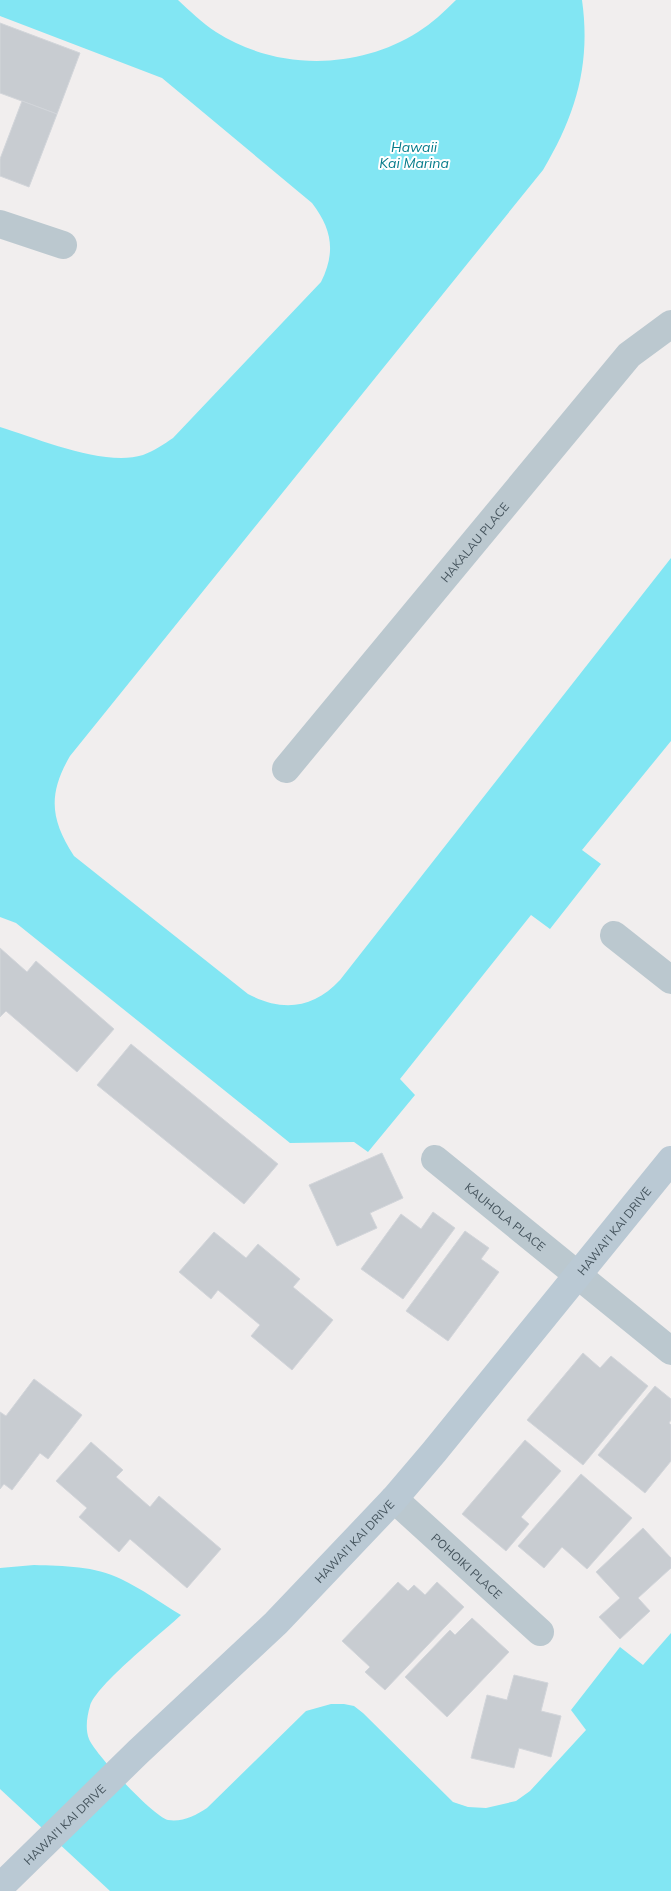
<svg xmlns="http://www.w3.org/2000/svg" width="671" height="1891" font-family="Mulish,sans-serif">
  <rect width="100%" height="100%" fill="#f1eeee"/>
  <!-- water -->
  <g fill="#82e6f3">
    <path d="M0 0H178C190 11 202 23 216 32 277 71 358 70 418 32 432 23 444 12 456 0H582C591 64 576 115 543 170L70 756C48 794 50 819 74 856L248 994C282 1012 313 1009 340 980L671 558V741L582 850 601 864 550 929 531 915 400 1079 415 1095 368 1152 354 1142 290 1143 16 923 0 917V427C39 439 104 467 143 455 154 451 164 444 173 438L321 282C336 252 332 229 312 203L162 78 0 16Z"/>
    <path d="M34 1565C64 1566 95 1566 121 1579 142 1589 161 1603 181 1615 162 1633 96 1685 90 1706 87 1716 85 1729 89 1739 95 1754 154 1817 168 1820 183 1822 195 1816 207 1808L306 1711 331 1704H344L354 1706 363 1713 453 1802 468 1807 486 1808 516 1801 530 1791 586 1730 571 1710 620 1647 643 1665 671 1633V1891H110L0 1789V1568Z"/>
  </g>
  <!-- building -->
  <g fill="#c8ccd1" stroke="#d2d5da">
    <polygon points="0,23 80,53 57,114 0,93"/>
    <polygon points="22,101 57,114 29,187 0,176 0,159"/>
    <polygon points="0,948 27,972 36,961 114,1029 77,1072 6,1011 0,1017"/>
    <polygon points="131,1044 278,1164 244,1204 97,1085"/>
    <polygon points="382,1153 403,1198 370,1213 377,1228 337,1246 309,1185"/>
    <polygon points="433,1212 455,1228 403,1299 361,1269 401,1214 421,1229"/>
    <polygon points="465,1231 489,1248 481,1259 499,1272 448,1341 406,1311"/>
    <polygon points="214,1232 246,1258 258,1244 300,1279 293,1287 333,1320 292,1370 251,1336 260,1325 218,1290 211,1299 179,1272"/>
    <polygon points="583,1353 600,1368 611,1356 648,1386 583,1465 527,1420"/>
    <polygon points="34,1379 82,1415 48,1459 40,1453 12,1490 4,1484 0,1489 0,1412 6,1416"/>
    <polygon points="655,1386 671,1399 671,1420 669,1423 671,1425 671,1461 645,1493 598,1455"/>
    <polygon points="525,1440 561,1471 521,1517 529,1524 506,1551 462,1514"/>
    <polygon points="91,1442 123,1470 116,1477 150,1507 159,1496 221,1549 187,1588 130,1539 119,1552 79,1517 87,1508 56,1481"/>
    <polygon points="581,1474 632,1518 587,1569 562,1547 544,1568 518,1546"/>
    <polygon points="643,1528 671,1558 671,1568 638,1598 650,1611 620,1639 599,1617 620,1598 596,1572"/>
    <polygon points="398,1582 408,1591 414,1585 425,1595 437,1582 464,1607 385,1690 365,1672 370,1667 342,1641"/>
    <polygon points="472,1618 509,1652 447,1717 405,1677 450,1630 455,1635"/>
    <polygon points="514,1675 548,1683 541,1711 561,1716 551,1757 519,1748 514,1768 471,1758 487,1695 507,1700"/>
  </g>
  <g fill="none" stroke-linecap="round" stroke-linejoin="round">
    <!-- street -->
    <g stroke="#bbc8cf" stroke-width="28">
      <polyline points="0,224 63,245"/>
      <path id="s1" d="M286 769 629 355 671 324"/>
      <polyline points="614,935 671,980"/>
      <path id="s2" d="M435 1159 671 1351"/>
      <path id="s3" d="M394 1499 540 1632"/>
    </g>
    <!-- secondary -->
    <path stroke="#bac9d4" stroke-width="28" id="s4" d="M0 1887 138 1752 276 1623 394 1499 434 1452 671 1160"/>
  </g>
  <g text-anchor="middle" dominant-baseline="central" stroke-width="4" stroke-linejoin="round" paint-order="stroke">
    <!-- street labels -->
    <g font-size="12" fill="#45545d" stroke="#fff">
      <text stroke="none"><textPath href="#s1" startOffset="295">HAKALAU PLACE</textPath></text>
      <text stroke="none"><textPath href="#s2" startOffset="91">KAUHOLA PLACE</textPath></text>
      <text stroke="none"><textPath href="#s4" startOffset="900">HAWAI’I KAI DRIVE</textPath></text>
      <text stroke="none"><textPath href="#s4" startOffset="495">HAWAI’I KAI DRIVE</textPath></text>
      <text stroke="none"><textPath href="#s3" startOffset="99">POHOIKI PLACE</textPath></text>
      <text stroke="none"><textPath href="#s4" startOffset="90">HAWAI’I KAI DRIVE</textPath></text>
    </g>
    <!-- water labels -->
    <g font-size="14" font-style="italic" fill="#057c8b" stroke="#fff">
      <text x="414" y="147">Hawaii<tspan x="414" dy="16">Kai Marina</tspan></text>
    </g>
  </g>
</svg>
